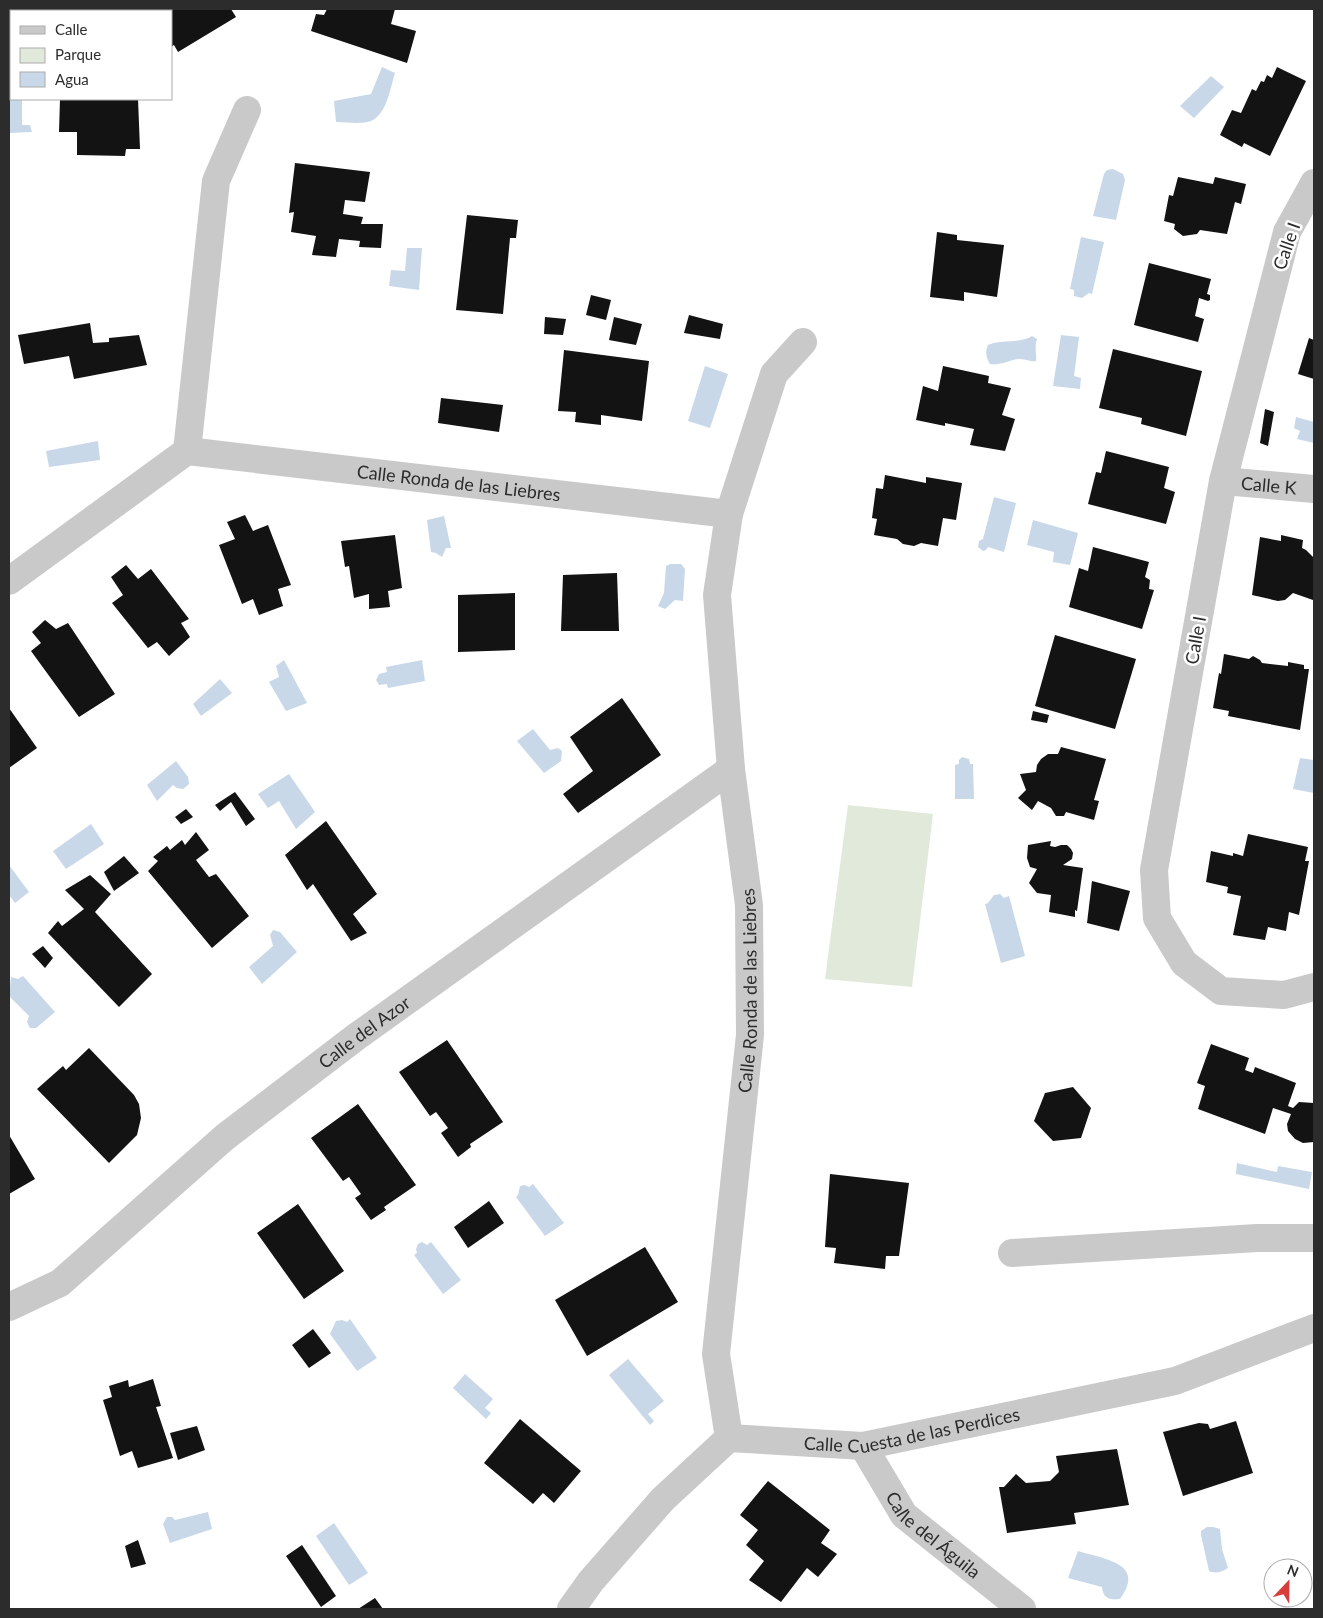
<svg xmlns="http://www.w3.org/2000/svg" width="1323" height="1618" font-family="Lato,sans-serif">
  <rect width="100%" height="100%" fill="#fff"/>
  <!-- green -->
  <polygon fill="#e1e9da" points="848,805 933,814 912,987 825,979"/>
  <!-- water -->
  <g fill="#c8d8e8">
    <path d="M382 67 395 73C390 89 386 119 367 122 358 124 346 122 336 122L334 101 371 94Z"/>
    <polygon points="1211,76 1224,87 1194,118 1180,106"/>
    <polygon points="11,87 11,99 22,99 22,125 30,125 32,132 9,133 9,88"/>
    <polygon points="1113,169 1123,174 1125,180 1116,220 1093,216 1104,174 1107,170"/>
    <polygon points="1081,237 1104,242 1092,294 1089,293 1082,298 1074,296 1074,290 1070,289"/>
    <polygon points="407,248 422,248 419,290 389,286 391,270 405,271"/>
    <polygon points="1061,335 1079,337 1074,376 1081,378 1080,389 1053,386"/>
    <path d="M1032 336 1037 339C1034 349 1037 353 1036 361 1030 362 1025 359 1019 359 1009 360 1001 366 990 364 986 358 985 351 988 345 1001 339 1019 344 1032 336Z"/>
    <polygon points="705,366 728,374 710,428 688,421"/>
    <polygon points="1296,417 1314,422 1314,443 1297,439 1300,431 1294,428"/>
    <polygon points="98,441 100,460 49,467 46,451"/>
    <polygon points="994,497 1016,503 1004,552 988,547 986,550 983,551 978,547 979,541 983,539"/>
    <polygon points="444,516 451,548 446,548 442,557 436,553 431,552 427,520"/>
    <polygon points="1033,520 1078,533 1070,565 1053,562 1054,552 1027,545"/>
    <polygon points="670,564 681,564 685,569 683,601 675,600 665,609 658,606 664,593 666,566"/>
    <polygon points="284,660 307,703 286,711 269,682 279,677 276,666"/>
    <polygon points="422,660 425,681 388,688 387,684 379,685 376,680 379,674 387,672 386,667"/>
    <polygon points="220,679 232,693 201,716 193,704"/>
    <polygon points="533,729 550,750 558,748 562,751 561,761 544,773 517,741"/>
    <polygon points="962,757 969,759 970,764 973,764 974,799 955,799 955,765 959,764 959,760"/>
    <polygon points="1300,758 1314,760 1314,793 1293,789"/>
    <polygon points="176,761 188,777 189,784 183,789 177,788 173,785 157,801 147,785"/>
    <polygon points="289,774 315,812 296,829 279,801 268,808 258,794"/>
    <polygon points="91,824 104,844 66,869 53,851"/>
    <polygon points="9,865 29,892 15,903 9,895"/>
    <polygon points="1000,894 1004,898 1009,896 1025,956 1001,963 985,904 988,903 994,895"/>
    <polygon points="273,930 280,932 297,952 262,984 249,967 273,946 270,935"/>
    <polygon points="23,976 55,1012 36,1028 30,1028 27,1022 29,1016 9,996 11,977 18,979"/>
    <polygon points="1237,1163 1277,1172 1278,1166 1312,1172 1309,1189 1236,1174"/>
    <polygon points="533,1184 564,1223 545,1236 516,1197 518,1195 520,1186 525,1185 529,1187"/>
    <polygon points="422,1242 427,1245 431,1242 461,1280 443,1294 414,1255 417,1253 416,1249 418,1244"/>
    <polygon points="350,1319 377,1358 357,1371 330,1334 336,1321 342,1320 347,1322"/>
    <polygon points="628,1359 664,1401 648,1414 654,1421 650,1425 609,1375"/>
    <polygon points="465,1374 493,1399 485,1408 491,1413 486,1419 453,1388"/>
    <polygon points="208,1512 212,1529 170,1543 163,1524 167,1517 172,1517 175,1520"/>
    <polygon points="334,1523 368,1573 349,1585 316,1536"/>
    <path d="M1207 1527H1213L1220 1529 1222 1549 1228 1568C1222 1572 1216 1574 1209 1571L1201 1535V1531Z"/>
    <path d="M1078 1551C1103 1559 1147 1563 1120 1599 1110 1600 1103 1599 1102 1587L1068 1578Z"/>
  </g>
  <!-- building -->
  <g fill="#131313">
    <polygon points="156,9 231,9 236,17 178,52 174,45 171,47 171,11 152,11"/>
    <polygon points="327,9 395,9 391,24 416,31 407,63 311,31 316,14 324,15"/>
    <polygon points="1277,67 1306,81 1270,156 1244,143 1242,147 1220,135 1232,110 1241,113 1252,89 1256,91 1261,81 1264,82 1267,75 1272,78"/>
    <polygon points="60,99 138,99 140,149 126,149 125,156 77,155 77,132 59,132"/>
    <polygon points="295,163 370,172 365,202 345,200 343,214 363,217 361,224 383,224 381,248 359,247 360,241 339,239 336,257 312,255 316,236 291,232 294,212 289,213"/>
    <polygon points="1178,177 1213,184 1215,177 1246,184 1241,204 1235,202 1227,234 1200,230 1197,234 1183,236 1174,229 1175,224 1164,221 1169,195 1173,196"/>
    <polygon points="467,215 518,220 516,238 510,238 503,314 456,310"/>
    <polygon points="937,232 957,235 957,240 1004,245 997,297 964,292 964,301 930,297"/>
    <polygon points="1149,263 1211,279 1207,294 1210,295 1210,300 1208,301 1199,298 1195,316 1204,319 1198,342 1134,325"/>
    <polygon points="591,295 611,300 606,320 586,315"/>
    <polygon points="689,315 723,324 720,339 684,333"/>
    <polygon points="545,317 566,319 563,335 544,334"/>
    <polygon points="614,317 642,324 636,345 609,340"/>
    <polygon points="90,323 93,343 109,342 109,338 139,335 147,365 74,379 69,356 24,364 18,335"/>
    <polygon points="1309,338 1314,340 1314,379 1298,374"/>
    <polygon points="1113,349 1202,371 1186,436 1141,424 1142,418 1099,408"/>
    <polygon points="564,350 649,361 642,421 601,415 601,425 575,422 576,412 558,411"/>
    <polygon points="943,366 989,376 988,383 1011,388 1002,415 1015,419 1005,451 970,445 974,429 945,423 945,426 916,420 923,386 938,391"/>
    <polygon points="441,398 503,405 499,432 438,423"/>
    <polygon points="1265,409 1274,412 1268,446 1260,443"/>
    <polygon points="1106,451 1169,467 1164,488 1175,492 1166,524 1088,504 1096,472 1101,473"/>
    <polygon points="885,475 926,483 926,477 962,483 956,520 943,518 938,546 921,543 914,546 903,544 897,539 874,535 877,519 872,518 876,488 883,489"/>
    <polygon points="245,515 253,531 268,525 291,585 278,589 283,606 259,615 253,599 242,604 219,545 235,539 227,522"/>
    <polygon points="395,535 402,588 388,591 390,607 369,609 369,594 354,598 349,566 345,567 341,541"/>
    <polygon points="1281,535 1303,540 1302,548 1306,550 1314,558 1313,600 1293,593 1285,600 1278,601 1252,595 1260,537 1281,541"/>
    <polygon points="1093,547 1149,562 1145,577 1150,580 1149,589 1154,590 1142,629 1069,607 1079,568 1088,571"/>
    <polygon points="126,565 138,579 151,569 189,619 181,623 190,637 169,656 157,642 148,648 112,603 123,595 111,577"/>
    <polygon points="617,573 619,631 561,631 563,575"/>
    <polygon points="515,593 515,650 458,652 458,595"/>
    <polygon points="45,620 56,629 68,623 115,694 79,717 31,651 41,643 32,632"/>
    <polygon points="1055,635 1136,659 1115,729 1035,706"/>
    <polygon points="1224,654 1249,659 1253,656 1260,660 1262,663 1288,666 1288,662 1304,665 1304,669 1309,669 1300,730 1228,716 1229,711 1213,708 1219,673 1221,674"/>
    <polygon points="622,698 661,755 578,813 563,794 593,771 570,737"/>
    <polygon points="9,708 37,748 9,768"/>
    <polygon points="1033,711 1049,715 1047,723 1031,720"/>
    <polygon points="1061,747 1106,759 1094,800 1099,801 1094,820 1066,812 1064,816 1056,816 1051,808 1038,801 1032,810 1018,798 1026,790 1020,774 1036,772 1037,765 1041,759 1048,754 1058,754"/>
    <polygon points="235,792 255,819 246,826 231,802 220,811 215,805"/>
    <polygon points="186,809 193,817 181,824 175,817"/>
    <polygon points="326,821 377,894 353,914 367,933 351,941 313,884 307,890 285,855"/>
    <polygon points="196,832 209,850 196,860 209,877 216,874 249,916 212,948 148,871 158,861 153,857 167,846 170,850 182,840 185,845"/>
    <polygon points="1248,834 1308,847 1305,861 1309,861 1299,915 1289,912 1286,931 1268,927 1265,940 1233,935 1241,896 1227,893 1228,887 1206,882 1211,851 1233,856 1233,853 1243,856"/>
    <polygon points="1051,841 1050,846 1055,847 1061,845 1067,845 1071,849 1073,853 1072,859 1063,865 1083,868 1077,911 1075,910 1075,917 1049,912 1051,895 1037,893 1029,883 1037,869 1030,867 1027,858 1028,845"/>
    <polygon points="124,856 139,873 114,891 104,872"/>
    <polygon points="90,875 111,894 95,912 152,974 119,1007 48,933 58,921 62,926 84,909 65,890"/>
    <polygon points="1092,881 1130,891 1119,931 1087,923"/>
    <polygon points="43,946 53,958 45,968 32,954"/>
    <polygon points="447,1040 503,1122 470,1144 471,1147 458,1157 441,1133 448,1128 436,1112 430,1116 399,1072"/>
    <polygon points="1211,1044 1249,1058 1245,1070 1253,1073 1255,1067 1296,1083 1288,1106 1293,1108 1299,1102 1314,1103 1314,1142 1303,1143 1295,1139 1288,1131 1287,1124 1291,1114 1273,1108 1265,1134 1198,1109 1205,1086 1197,1083"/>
    <polygon points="89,1048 134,1095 139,1104 141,1118 137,1135 109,1163 37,1089 63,1066 66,1070"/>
    <polygon points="1073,1087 1091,1108 1081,1138 1053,1141 1034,1121 1045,1093"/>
    <polygon points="358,1104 416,1185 384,1207 386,1210 371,1220 355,1198 361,1194 349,1177 343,1181 311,1138"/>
    <polygon points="9,1135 35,1179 9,1194"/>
    <polygon points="830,1174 909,1183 899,1256 886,1256 885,1269 834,1263 836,1248 825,1247"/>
    <polygon points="489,1201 504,1223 468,1248 454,1227"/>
    <polygon points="298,1204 344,1271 304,1299 257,1233"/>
    <polygon points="645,1247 678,1302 587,1356 555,1300"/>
    <polygon points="313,1329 331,1353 309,1368 292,1345"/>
    <polygon points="153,1379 161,1406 156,1407 173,1458 138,1468 132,1451 120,1456 103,1400 112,1397 109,1386 128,1380 129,1387"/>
    <polygon points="520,1419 581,1471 554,1503 543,1493 533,1504 484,1463"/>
    <polygon points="1236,1421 1253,1473 1183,1496 1163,1432 1199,1423 1208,1424 1210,1429"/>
    <polygon points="197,1426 205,1450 178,1460 170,1433"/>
    <polygon points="1117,1449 1129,1505 1074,1513 1076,1524 1007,1533 999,1487 1004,1487 1016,1474 1026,1483 1050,1481 1059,1472 1056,1456"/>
    <polygon points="768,1481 830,1530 821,1543 837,1554 818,1577 807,1568 781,1602 749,1580 764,1561 746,1545 758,1530 740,1515"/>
    <polygon points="138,1540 146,1564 131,1568 125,1546"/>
    <polygon points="302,1545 336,1596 321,1607 286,1556"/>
    <polygon points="375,1598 383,1609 358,1609"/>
  </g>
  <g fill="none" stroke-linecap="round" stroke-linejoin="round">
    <!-- street -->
    <g stroke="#c9c9c9" stroke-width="28">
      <polyline points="1314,183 1287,232 1223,481 1154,870 1157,918 1184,963 1221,991 1284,995 1314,987"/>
      <polyline points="187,451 216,181 247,110"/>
      <path id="s1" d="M1223 481 1314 489"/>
      <path id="s2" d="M9 581 187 451 729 514"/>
      <polyline points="1012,1253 1257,1238 1314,1238"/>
      <path id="s3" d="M9 1307 60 1283 225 1137 356 1037 731 769"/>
      <path id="s4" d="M729 1438 716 1354 750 1035 749 905 731 769 717 595 729 514 774 374 803 342"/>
      <path id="s5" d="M863 1446 904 1515 1022 1609"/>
      <path id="s6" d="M571 1609 591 1581 663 1499 729 1438 863 1446 1175 1381 1314 1328"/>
    </g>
  </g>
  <g text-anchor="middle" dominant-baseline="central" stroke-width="5" stroke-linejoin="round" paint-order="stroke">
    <!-- street labels -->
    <g font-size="18" fill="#2c2c2c" stroke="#fff">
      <text transform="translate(1286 246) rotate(-71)">Calle I</text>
      <text stroke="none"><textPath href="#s2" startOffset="494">Calle Ronda de las Liebres</textPath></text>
      <text stroke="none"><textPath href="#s1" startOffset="46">Calle K</textPath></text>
      <text transform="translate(1195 640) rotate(-80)">Calle I</text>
      <text stroke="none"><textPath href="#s4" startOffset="450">Calle Ronda de las Liebres</textPath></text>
      <text stroke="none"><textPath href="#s3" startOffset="451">Calle del Azor</textPath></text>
      <text stroke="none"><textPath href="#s6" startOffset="418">Calle Cuesta de las Perdices</textPath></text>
      <text stroke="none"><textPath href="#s5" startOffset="115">Calle del Águila</textPath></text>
    </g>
  </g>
  <!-- border -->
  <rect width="1323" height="1618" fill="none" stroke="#2c2c2c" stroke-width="20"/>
  <!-- legend -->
  <rect x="10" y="10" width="162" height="90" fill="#ffffff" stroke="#ababab"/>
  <rect x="20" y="26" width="25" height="8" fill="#c9c9c9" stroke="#ababab"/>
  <text x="55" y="35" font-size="15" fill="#2c2c2c">Calle</text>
  <rect x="20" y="48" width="25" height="15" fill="#e1e9da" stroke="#ababab"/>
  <text x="55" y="60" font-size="15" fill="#2c2c2c">Parque</text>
  <rect x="20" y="72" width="25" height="15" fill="#c8d8e8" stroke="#ababab"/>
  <text x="55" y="85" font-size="15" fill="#2c2c2c">Agua</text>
  <!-- north arrow -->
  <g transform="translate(1288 1583) rotate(22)"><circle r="24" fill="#ffffff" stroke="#ababab"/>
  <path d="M0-4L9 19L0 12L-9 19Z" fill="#d73d3a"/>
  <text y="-8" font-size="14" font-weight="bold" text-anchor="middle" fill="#2c2c2c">N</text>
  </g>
</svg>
